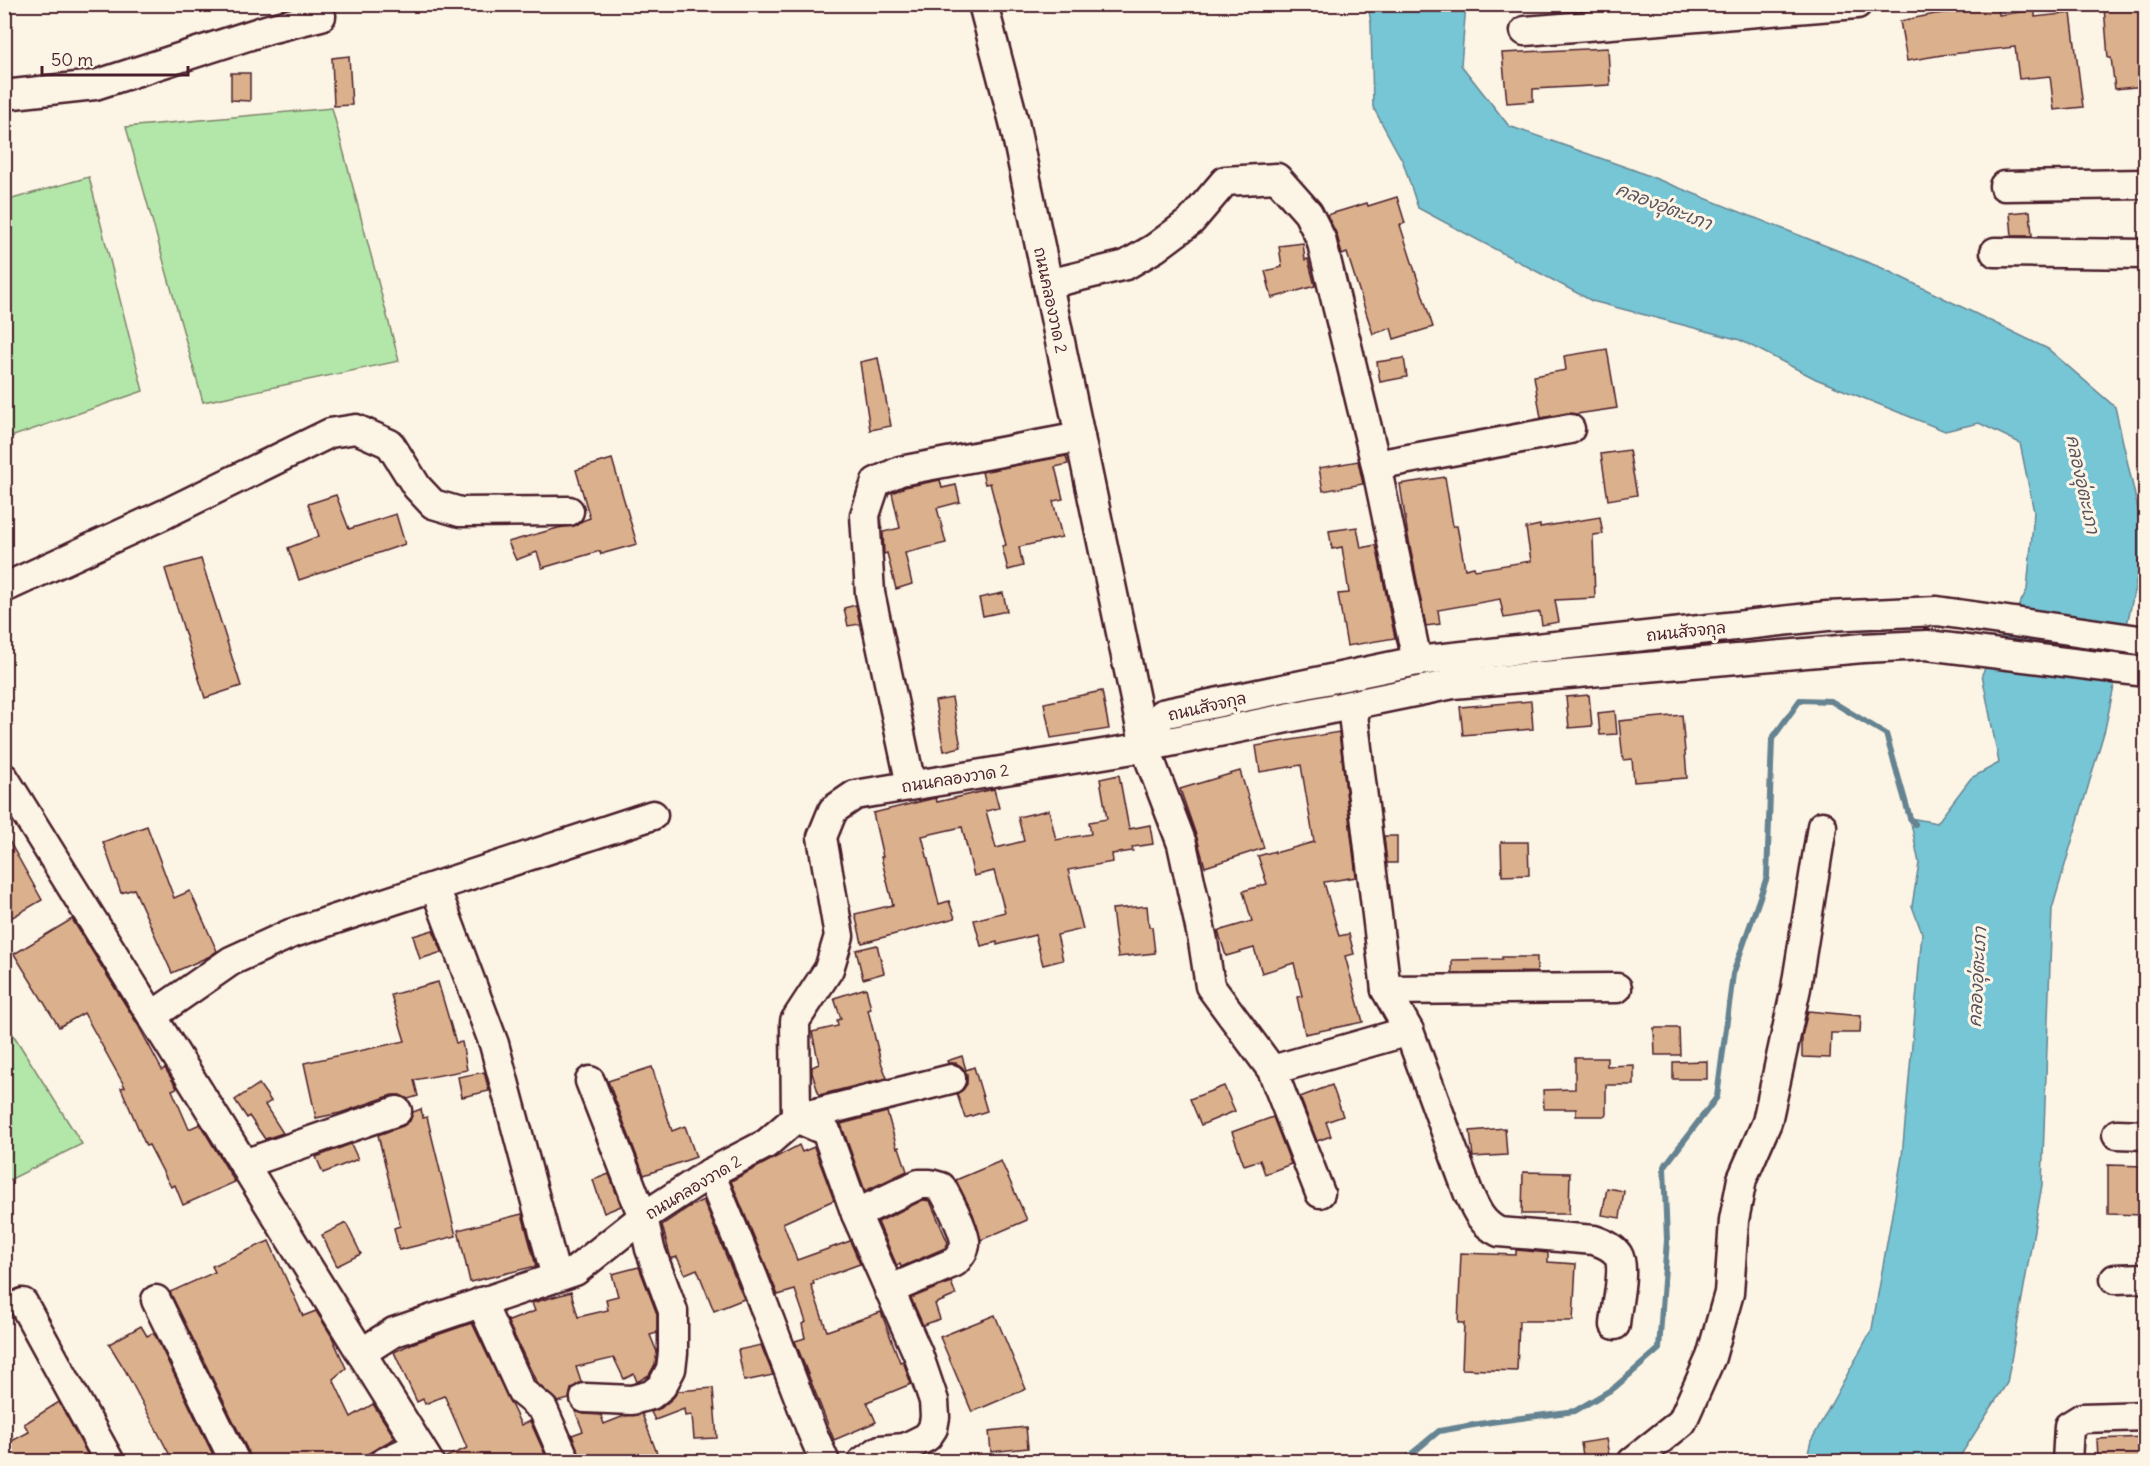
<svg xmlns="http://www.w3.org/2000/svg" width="2150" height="1466" font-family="Delius,'Playpen Sans Thai',sans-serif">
  <rect width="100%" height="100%" fill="#fcf5e5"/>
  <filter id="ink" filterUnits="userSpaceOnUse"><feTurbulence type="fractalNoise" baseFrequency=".0167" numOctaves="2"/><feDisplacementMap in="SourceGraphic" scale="12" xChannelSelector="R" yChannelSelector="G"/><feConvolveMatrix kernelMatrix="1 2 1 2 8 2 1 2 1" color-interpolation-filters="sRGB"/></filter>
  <g filter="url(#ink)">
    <!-- green -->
    <g fill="#b2e7a9" stroke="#7e836a" stroke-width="1.5">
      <polygon points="332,108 399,361 203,402 126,127"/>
      <polygon points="89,177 143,391 5,439 5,201"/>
      <polygon points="4,1020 82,1144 5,1182 4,1182"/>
    </g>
    <!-- water -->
    <polygon fill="#77c6d5" stroke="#658391" stroke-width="1.5" points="1368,5 1466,5 1461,65 1509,126 1634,170 1882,268 2048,349 2115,407 2145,540 2105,729 2052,909 2042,1185 2007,1383 1957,1461 1806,1461 1811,1441 1872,1329 1902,1157 1922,933 1912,906 1919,863 1910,818 1937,823 1971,778 1999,763 1982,674 2027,590 2034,512 2020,443 1979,423 1945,431 1816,379 1740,340 1592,301 1418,208 1403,162 1373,107 1371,23"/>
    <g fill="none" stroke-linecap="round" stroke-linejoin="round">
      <!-- stream -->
      <polyline stroke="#658391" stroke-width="6" points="1407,1462 1409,1456 1439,1431 1491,1422 1575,1411 1614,1388 1659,1349 1667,1240 1664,1167 1717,1097 1733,974 1767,877 1772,739 1800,700 1831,701 1886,734 1910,818 1915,824"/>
    </g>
    <!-- building -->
    <g fill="#dbb08c" stroke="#4a1f2b" stroke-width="1.5">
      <polygon points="2145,4 2145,86 2115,89 2111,58 2108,58 2104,7"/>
      <polygon points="1998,7 1999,15 2035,10 2035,17 2071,13 2083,107 2054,110 2050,76 2019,79 2015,47 1942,55 1907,61 1900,21 1935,14"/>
      <polygon points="1608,48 1610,85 1533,89 1533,101 1507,103 1502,53"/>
      <polygon points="349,56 352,105 334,106 332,58"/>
      <polygon points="231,73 250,73 250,101 231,100"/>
      <polygon points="1397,197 1405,223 1400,225 1433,327 1394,339 1391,328 1373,334 1347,253 1342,255 1337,235 1327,215 1367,203 1368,206"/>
      <polygon points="2030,211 2032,236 2012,236 2010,213"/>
      <polygon points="1303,243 1305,260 1308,259 1315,286 1272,298 1265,271 1282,267 1279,246"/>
      <polygon points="1607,349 1617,408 1577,414 1567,413 1541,418 1534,376 1566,370 1564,356"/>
      <polygon points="878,358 891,426 870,430 860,362"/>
      <polygon points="1404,358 1407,377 1380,382 1377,362"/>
      <polygon points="1629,450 1637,495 1608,500 1601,454"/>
      <polygon points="1066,456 1068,464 1055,467 1063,499 1053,501 1062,537 1019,547 1023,566 1008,570 1002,546 1006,545 990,483 985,484 982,472"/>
      <polygon points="612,459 637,544 601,554 600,551 542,568 537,552 516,560 508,542 558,528 577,525 582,521 590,518 576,470"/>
      <polygon points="1358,461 1363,484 1323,491 1319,468"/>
      <polygon points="1445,477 1453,526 1457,526 1465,569 1474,567 1475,570 1531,561 1526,528 1540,525 1540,527 1600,517 1603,534 1593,535 1595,598 1555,600 1559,622 1542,625 1540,612 1504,618 1500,599 1438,610 1440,624 1426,626 1408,536 1400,484"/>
      <polygon points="940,480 942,488 956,485 960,502 937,508 946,543 905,553 912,584 896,589 887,553 884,554 883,532 900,528 892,493 905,487"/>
      <polygon points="336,495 349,529 396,514 405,544 299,580 288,548 319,536 308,504"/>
      <polygon points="1357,527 1361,548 1376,545 1395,638 1347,646 1338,594 1349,593 1342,547 1332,549 1329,531"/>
      <polygon points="201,559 241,686 205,698 165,569"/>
      <polygon points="1003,593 1007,611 983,616 979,598"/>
      <polygon points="856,605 860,624 848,626 844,608"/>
      <polygon points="1102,691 1109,729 1051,738 1044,703"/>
      <polygon points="1589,695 1592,726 1569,728 1566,697"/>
      <polygon points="952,698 961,747 944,751 935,701"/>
      <polygon points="1531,701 1533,729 1463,735 1460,707"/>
      <polygon points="1615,711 1617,734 1600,735 1598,713"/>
      <polygon points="1682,715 1687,778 1634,782 1632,759 1623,760 1619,721"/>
      <polygon points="1339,732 1356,877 1324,882 1339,936 1349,934 1354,954 1345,956 1363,1022 1305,1034 1297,997 1302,996 1294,963 1262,973 1254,948 1226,956 1218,931 1252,921 1243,891 1267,884 1258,856 1275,851 1275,853 1314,842 1301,765 1260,772 1256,746"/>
      <polygon points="1240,771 1264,848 1205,867 1197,838 1180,789"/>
      <polygon points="1119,775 1129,829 1150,825 1153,844 1132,847 1133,851 1112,854 1113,862 1068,870 1083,929 1057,935 1063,960 1043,965 1035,935 997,945 997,942 981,946 974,920 1005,912 994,871 974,876 962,827 922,836 939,904 949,901 955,918 862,943 855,914 893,905 881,857 883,857 873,813 931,799 936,798 937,802 994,789 999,808 986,811 996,848 1024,841 1018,817 1049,810 1056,840 1091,834 1089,822 1107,819 1100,779"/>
      <polygon points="147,826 174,898 190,891 217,951 208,957 172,973 134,889 121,893 103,842"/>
      <polygon points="4,832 42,900 4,922"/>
      <polygon points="1384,836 1397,836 1397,863 1387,863"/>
      <polygon points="1501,842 1528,842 1529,875 1502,876"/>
      <polygon points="1147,906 1149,927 1152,927 1155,953 1118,957 1112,909"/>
      <polygon points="72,919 138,1025 162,1070 165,1068 177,1088 172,1090 189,1129 200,1124 235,1182 183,1205 175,1185 171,1187 149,1145 146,1146 121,1088 125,1087 84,1013 59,1027 14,954"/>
      <polygon points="433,930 442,952 420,959 413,936"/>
      <polygon points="877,945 884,973 863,979 856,950"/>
      <polygon points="1502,957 1537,957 1537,972 1452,973 1452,960 1502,959"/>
      <polygon points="438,982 456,1043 462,1042 467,1070 414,1080 418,1096 408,1099 400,1095 392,1095 340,1113 316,1118 304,1063 405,1041 391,995"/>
      <polygon points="866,988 871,1009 868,1010 881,1062 887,1078 819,1095 812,1073 812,1067 819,1064 812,1032 838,1026 837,1020 841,1019 834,998"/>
      <polygon points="1808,1011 1861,1016 1860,1033 1831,1033 1830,1058 1802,1057 1802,1036"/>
      <polygon points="1654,1028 1679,1028 1680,1055 1655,1055"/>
      <polygon points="962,1056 966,1070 974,1067 987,1111 965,1118 957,1094 963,1090 967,1084 967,1074 962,1067 956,1063 948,1063 947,1061"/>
      <polygon points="1575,1058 1607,1058 1607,1066 1634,1065 1634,1085 1606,1085 1606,1116 1576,1116 1576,1109 1544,1109 1543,1090 1575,1089"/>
      <polygon points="1707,1061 1707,1079 1673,1079 1673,1062"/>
      <polygon points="652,1067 672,1131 685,1126 696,1157 644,1175 608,1081"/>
      <polygon points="484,1072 489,1091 462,1097 458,1077"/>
      <polygon points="259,1084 271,1101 265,1105 283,1133 265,1139 249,1116 247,1118 235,1100"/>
      <polygon points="1332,1085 1343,1116 1326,1122 1331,1136 1317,1141 1300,1097"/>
      <polygon points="1224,1086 1235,1111 1201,1125 1190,1099"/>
      <polygon points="421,1109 423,1118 427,1117 456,1236 399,1250 394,1228 400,1226 378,1135 403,1126 410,1121 413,1112"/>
      <polygon points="887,1112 897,1148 899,1147 907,1171 865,1191 841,1124"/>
      <polygon points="1273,1117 1291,1164 1265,1174 1260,1160 1244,1165 1232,1132"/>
      <polygon points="1505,1128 1507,1155 1473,1157 1470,1131"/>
      <polygon points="351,1144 358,1159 323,1173 316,1157"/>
      <polygon points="799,1145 802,1152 814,1147 834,1200 783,1223 797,1260 850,1241 860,1264 813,1281 814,1284 811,1285 827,1331 881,1312 900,1362 903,1361 911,1384 867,1402 876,1422 834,1440 795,1341 805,1338 802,1324 806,1322 795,1290 778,1295 731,1181"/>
      <polygon points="1001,1161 1027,1220 981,1240 973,1214 956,1180"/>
      <polygon points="2108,1165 2145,1166 2145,1215 2108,1214"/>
      <polygon points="1523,1172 1570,1173 1569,1214 1522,1214"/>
      <polygon points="609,1174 621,1206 604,1213 593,1180"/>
      <polygon points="1607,1188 1624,1191 1620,1218 1602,1215"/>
      <polygon points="703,1200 744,1299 714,1311 697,1269 685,1274 677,1257 671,1259 662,1225 689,1207"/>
      <polygon points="923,1200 930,1201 948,1243 945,1248 901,1267 900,1264 897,1266 878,1222"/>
      <polygon points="522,1214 536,1266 470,1282 458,1230"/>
      <polygon points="346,1223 361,1254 337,1266 322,1235"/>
      <polygon points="269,1241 303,1316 316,1311 331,1335 346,1368 333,1379 351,1417 373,1404 395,1438 355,1461 251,1461 250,1455 170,1292 215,1272 212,1266"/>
      <polygon points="1516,1250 1548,1253 1548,1262 1576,1264 1573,1321 1519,1321 1517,1371 1462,1369 1464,1323 1458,1323 1461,1253 1516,1255"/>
      <polygon points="639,1267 657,1314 657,1333 650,1335 657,1352 655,1364 649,1375 637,1382 634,1374 624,1379 614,1358 576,1367 581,1382 571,1389 569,1399 558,1402 537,1383 506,1318 509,1321 535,1311 532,1303 571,1292 578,1317 608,1310 606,1299 618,1296 612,1274"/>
      <polygon points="951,1282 956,1295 935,1304 940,1319 923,1325 911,1298"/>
      <polygon points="995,1315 1026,1389 972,1412 940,1337"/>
      <polygon points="472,1323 521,1425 530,1421 548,1461 445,1461 444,1458 467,1448 445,1397 444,1396 425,1404 423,1399 417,1402 394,1352 411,1344"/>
      <polygon points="141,1326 147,1336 153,1333 156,1337 216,1461 173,1461 125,1370 109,1344"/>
      <polygon points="761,1345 773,1375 744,1381 738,1350"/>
      <polygon points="713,1388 717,1438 694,1439 692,1415 685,1416 684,1409 655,1420 651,1412 661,1408 673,1398 678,1391"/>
      <polygon points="59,1402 91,1461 4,1461 4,1445 29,1432 24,1424"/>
      <polygon points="575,1411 584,1414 601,1415 604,1424 624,1416 642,1414 660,1461 582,1461 572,1435 583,1431"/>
      <polygon points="1026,1427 1028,1448 991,1452 989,1431"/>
      <polygon points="2145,1437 2145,1461 2098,1461 2097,1439"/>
      <polygon points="1606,1439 1610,1461 1584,1461 1581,1443"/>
    </g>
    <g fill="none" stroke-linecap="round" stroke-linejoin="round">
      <defs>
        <g id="minor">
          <polyline points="983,4 1014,122 1145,747 1182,844 1203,941 1210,986 1272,1070 1320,1193"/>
          <polyline points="1525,31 1857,4"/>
          <polyline points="4,95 95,85 269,29 321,16"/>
          <polyline points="2004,186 2146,184"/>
          <polyline points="1995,252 2146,254"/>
          <polyline points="1048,284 1126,265 1155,248 1191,221 1225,181 1277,178 1308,213 1321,239 1376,465 1417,661"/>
          <polyline points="1376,465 1570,429"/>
          <polyline points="4,588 165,514 330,433 356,429 390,444 417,487 433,504 460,512 569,511"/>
          <path d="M1352 706 1386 990 1409 1031 1468 1192C1476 1210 1481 1223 1499 1232L1594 1240C1603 1243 1613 1247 1618 1255 1626 1268 1616 1308 1615 1325"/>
          <polyline points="1145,747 1162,714 1417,661 1827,616 1937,611 2146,641"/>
          <polyline points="4,778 429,1462"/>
          <polyline points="911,785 870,593 865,515 876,482 900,471 1080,437"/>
          <polyline points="435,887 494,1044 556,1277"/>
          <polyline points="1386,990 1617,988"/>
          <polyline points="152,1016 231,961 290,934 653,815"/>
          <polyline points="1272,1070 1409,1031"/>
          <polyline points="2117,1134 2146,1135"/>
          <polyline points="244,1164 397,1111"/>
          <polyline points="710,1173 753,1277 812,1432 825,1462"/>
          <path d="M856 1214 919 1184H930L941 1187C948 1198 963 1228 965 1241 966 1249 960 1256 955 1262L889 1290"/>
          <polyline points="2115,1279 2146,1278"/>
          <polyline points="156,1300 235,1462"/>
          <polyline points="481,1302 522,1392 543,1409 566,1462"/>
          <polyline points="23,1303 110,1462"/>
          <polyline points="361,1353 394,1332 575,1271 643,1217 710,1173 766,1144 796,1118 795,1021 829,969 839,936 822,837 833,810 855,795 1145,747 1453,684 1863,648 1927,645 2146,672"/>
          <polyline points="585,1398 632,1400 651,1395 662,1386 671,1369 673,1353 673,1311 650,1249 643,1217 590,1081"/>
          <polyline points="385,1462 419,1446"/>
          <polyline points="862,1462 880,1450 905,1448 927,1437 933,1428 935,1417 934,1401 918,1354 856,1214 826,1131 796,1118 951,1079"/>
          <polyline points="1632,1462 1682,1422 1711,1357 1729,1293 1734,1220 1742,1179 1767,1122 1796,988 1822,826"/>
          <polyline points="2067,1462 2069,1426 2082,1418 2146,1416"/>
        </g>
      </defs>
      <!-- minor casing -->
      <use href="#minor" stroke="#4a1f2b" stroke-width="33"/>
      <!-- minor -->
      <use href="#minor" stroke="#fcf5e5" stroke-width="28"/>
    </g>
  </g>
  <g text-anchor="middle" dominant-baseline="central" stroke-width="6" stroke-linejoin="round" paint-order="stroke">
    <!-- street labels -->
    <g font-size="16" fill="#4a1f2b" stroke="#fcf5e5">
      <text transform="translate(1051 300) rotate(78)">ถนนคลองวาด 2</text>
      <text transform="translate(1686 631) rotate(-6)">ถนนสัจจกุล</text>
      <text transform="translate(1207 706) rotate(-13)">ถนนสัจจกุล</text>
      <text transform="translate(955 778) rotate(-9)">ถนนคลองวาด 2</text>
      <text transform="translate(693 1187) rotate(-31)">ถนนคลองวาด 2</text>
    </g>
    <!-- water labels -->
    <g font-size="18" font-style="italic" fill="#58515e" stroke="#fcf5e5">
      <text transform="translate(1664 206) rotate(21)">คลองอุ่ตะเภา</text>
      <text transform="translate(2083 484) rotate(78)">คลองอุ่ตะเภา</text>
      <text transform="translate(1977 977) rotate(-87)">คลองอุ่ตะเภา</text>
    </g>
  </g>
  <!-- margin -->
  <rect width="2150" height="1466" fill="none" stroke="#fcf5e5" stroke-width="24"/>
  <rect x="12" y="12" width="2126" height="1442" fill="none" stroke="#4a1f2b" stroke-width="2" filter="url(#ink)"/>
  <!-- scale -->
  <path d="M42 66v9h146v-9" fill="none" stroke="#4a1f2b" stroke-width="3"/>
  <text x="51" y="66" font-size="18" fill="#4a1f2b" stroke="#fcf5e5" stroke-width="4.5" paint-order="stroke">50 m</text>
</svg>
